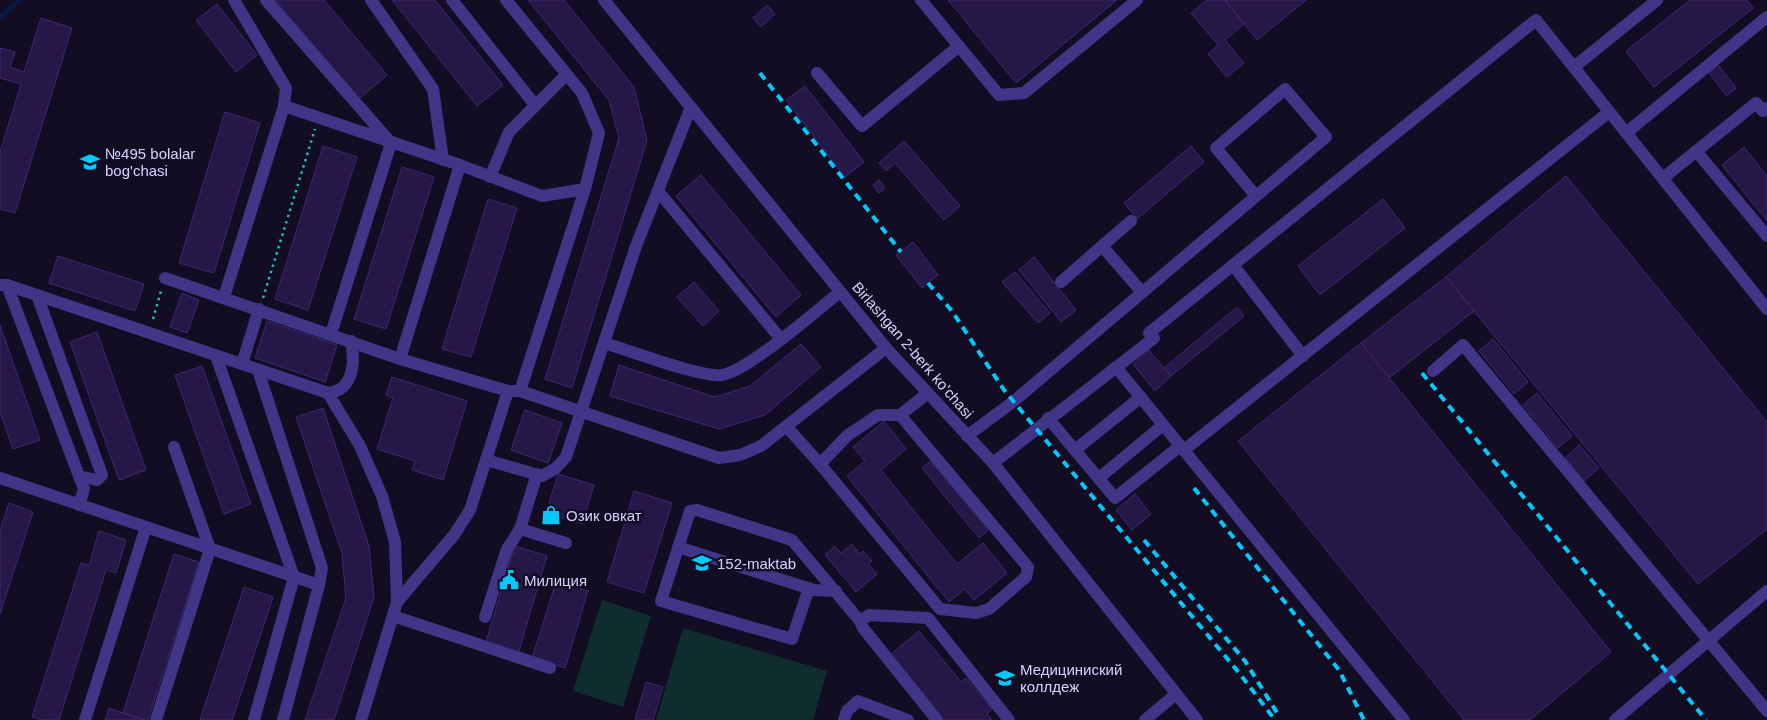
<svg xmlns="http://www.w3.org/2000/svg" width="1767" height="720" font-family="Arial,sans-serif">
  <rect width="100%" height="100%" fill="#130d24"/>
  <!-- green -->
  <g fill="#0f2d2f">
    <polygon points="602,600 651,616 623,707 573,691"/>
    <polygon points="683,628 827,671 813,720 656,720"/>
  </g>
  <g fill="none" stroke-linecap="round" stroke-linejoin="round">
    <!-- stream -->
    <polyline stroke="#071743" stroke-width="4.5" points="0,18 19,0"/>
  </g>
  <!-- building -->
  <g fill="#261846" stroke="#3f2874">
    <polygon points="275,0 324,0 387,75 359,99"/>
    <polygon points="392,0 435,0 503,85 477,106"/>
    <polygon points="528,0 564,0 634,87 647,140 572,388 545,379 619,138 609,100"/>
    <polygon points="948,0 1117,0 1016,83"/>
    <polygon points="1207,0 1225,0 1244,24 1225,40 1244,63 1227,77 1208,54 1218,45 1191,13"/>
    <polygon points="1225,0 1306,0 1257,40"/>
    <polygon points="1690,0 1747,0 1753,8 1654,87 1626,51"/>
    <polygon points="217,4 257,55 236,72 196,20"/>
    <polygon points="767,5 775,14 761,27 753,18"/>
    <polygon points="41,18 72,28 15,213 0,209 0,152 21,84 0,78 0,48 15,52 10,67 24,72"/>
    <polygon points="1718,65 1736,88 1727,96 1709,73"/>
    <polygon points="805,86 864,162 845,177 786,100"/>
    <polygon points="225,112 260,123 214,273 179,263"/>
    <polygon points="904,141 960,206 944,220 895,163 886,171 879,163"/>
    <polygon points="323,146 357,157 308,310 275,299"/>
    <polygon points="1191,146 1204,162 1137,219 1124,203"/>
    <polygon points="1744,147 1767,176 1767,221 1722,165"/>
    <polygon points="402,167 434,177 386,329 354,319"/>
    <polygon points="701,175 801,295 776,317 676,196"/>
    <polygon points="1566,176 1767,422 1767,529 1698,584 1446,277"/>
    <polygon points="879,180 885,188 879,193 873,185"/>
    <polygon points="488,199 517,208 471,357 442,349"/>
    <polygon points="1383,199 1405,228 1320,295 1298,266"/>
    <polygon points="913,242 938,275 922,288 896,255"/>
    <polygon points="58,256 144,284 135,311 49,283"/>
    <polygon points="1034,257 1076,310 1061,322 1019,270"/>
    <polygon points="1015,272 1050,313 1038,323 1002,282"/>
    <polygon points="1446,277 1474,311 1389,378 1361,343"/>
    <polygon points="694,282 719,311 703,326 677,297"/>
    <polygon points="182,293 199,300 187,333 170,327"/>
    <polygon points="1237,307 1244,316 1171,376 1164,368"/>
    <polygon points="267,321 337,345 325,382 255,358"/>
    <polygon points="0,325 40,440 13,449 0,412"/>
    <polygon points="97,332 146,470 119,480 70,342"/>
    <polygon points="1493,339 1528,382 1514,394 1479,351"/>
    <polygon points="1361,343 1611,652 1530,720 1464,720 1238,441"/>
    <polygon points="801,344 821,367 765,415 719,429 610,396 619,365 715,397 750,386"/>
    <polygon points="1149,350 1171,376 1155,391 1133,364"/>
    <polygon points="202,366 251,504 224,514 175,375"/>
    <polygon points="392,377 467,401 443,480 412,470 415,461 377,449 393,398 386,395"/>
    <polygon points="1537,393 1572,436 1558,448 1523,405"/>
    <polygon points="323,408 369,546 374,597 334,720 305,720 346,598 342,553 296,417"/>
    <polygon points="525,410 562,423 548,463 511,450"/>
    <polygon points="884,421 906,449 881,470 957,564 983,543 1007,573 974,600 965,589 949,602 847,476 865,461 853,447"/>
    <polygon points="1579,445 1599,468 1584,481 1565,458"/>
    <polygon points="931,461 988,530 979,538 922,468"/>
    <polygon points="558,474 594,485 582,524 546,513"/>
    <polygon points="634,491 672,503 644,593 607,582"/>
    <polygon points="1135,494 1151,514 1132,530 1116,510"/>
    <polygon points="9,503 33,512 0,614 0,530"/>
    <polygon points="99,531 126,540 116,573 106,570 59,720 43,720 32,717 81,563 89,565"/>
    <polygon points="852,544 860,554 863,551 872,561 868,564 877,574 856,592 825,555 835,546 841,553"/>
    <polygon points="515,546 547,556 518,654 485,645"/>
    <polygon points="174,554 199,562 148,720 145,720 123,713"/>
    <polygon points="556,582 588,591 565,668 532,658"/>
    <polygon points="244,587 273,597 232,720 200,720"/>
    <polygon points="919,631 961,682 966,678 992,709 987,714 992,720 943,720 890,655"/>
    <polygon points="646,682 663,687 653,720 635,720"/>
    <polygon points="109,708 123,713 145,720 105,720"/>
  </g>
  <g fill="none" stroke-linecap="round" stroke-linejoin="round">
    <!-- path -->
    <g stroke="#27b6bc" stroke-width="2.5" stroke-dasharray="2.5 4" stroke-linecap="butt">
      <polyline points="263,298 315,129"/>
      <polyline points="153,319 161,291"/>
    </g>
    <!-- minor -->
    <g stroke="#403586" stroke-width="12">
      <polyline points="234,0 286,88 284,106 460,165 542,196 585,189"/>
      <polyline points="266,0 391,143 331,334"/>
      <polyline points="371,0 433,89 443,160"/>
      <polyline points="452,0 535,105"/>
      <polyline points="506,0 582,93 599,133 585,189 520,391"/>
      <polyline points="604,0 886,348 993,463 1197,720"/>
      <polyline points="921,0 999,95 1024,93 1137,0"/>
      <polyline points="1574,67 1657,0"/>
      <polyline points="817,73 862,126 959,46"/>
      <polyline points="1626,133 1767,17"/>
      <polyline points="1696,151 1767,236"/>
      <polyline points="490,177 509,132 566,75"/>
      <polyline points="1663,178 1756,103 1763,111 1767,108"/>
      <polyline points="658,191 780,338"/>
      <polyline points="1102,246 1131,221"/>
      <polyline points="1233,265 1303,356"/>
      <polyline points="165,278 400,359 508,391"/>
      <polyline points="1061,282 1102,246 1142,292"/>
      <polyline points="0,285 7,285 328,393 360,446 382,496 395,542 397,602 361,720"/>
      <polyline points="7,285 79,476 84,489 79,505"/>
      <polyline points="37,295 102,475 97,480 79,476"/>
      <polyline points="224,297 284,106"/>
      <path d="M604 343C628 350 702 378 722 375 748 371 817 310 840 292"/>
      <polyline points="216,356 294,577 254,720"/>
      <polyline points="400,359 460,165"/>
      <polyline points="242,364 259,309"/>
      <polyline points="1116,367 1404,720"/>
      <polyline points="258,370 322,568 319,585 283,720"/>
      <polyline points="1433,371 1463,345 1767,711"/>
      <path d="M328 393C333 392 340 390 343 387 355 375 354 356 351 341"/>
      <polyline points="1048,418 1115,498 1180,446"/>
      <polyline points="786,426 820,464 848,435 878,415 900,415 928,393"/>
      <polyline points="967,436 1014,401 1326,137 1285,89 1216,148 1256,196"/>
      <polyline points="1075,450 1141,397"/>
      <polyline points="1184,450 1609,112"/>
      <polyline points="486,460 542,476 556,468 566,457 636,246 691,107"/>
      <polyline points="993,463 1154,338 1149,333 1536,20 1767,309"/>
      <polyline points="820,464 940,609 976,613 989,609 1026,577 1028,567 900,415"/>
      <polyline points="0,478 319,585"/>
      <polyline points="1099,478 1163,425"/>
      <polyline points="520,529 566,543"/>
      <polyline points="678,547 814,590 836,591"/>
      <polyline points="809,588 792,639 661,601 690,511 697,510 792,540 860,621"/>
      <polyline points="397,602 454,535 470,510 508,391 520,391 719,458 740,455 761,446 886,348"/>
      <polyline points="393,616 550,668"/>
      <polyline points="485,617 507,549 520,529 537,474"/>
      <polyline points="85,720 146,527"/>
      <polyline points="156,720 210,549 174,447"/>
      <polyline points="844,720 847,711 858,701 908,720"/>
      <polyline points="937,720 863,628 860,621 869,615 928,618 1009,720"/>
      <polyline points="1145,720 1176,694"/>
      <polyline points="1615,720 1767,591"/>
    </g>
    <!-- rail -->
    <g stroke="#00c9fb" stroke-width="4" stroke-dasharray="8 6" stroke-linecap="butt">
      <polyline points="760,73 901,252"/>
      <polyline points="928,283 952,311 1004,390 1240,674 1275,720"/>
      <polyline points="1422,373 1706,720"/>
      <polyline points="1194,488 1339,670 1364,720"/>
      <polyline points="1144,540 1245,661 1279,716"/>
    </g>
  </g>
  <!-- icons -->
  <defs>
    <symbol id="school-bare" viewBox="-9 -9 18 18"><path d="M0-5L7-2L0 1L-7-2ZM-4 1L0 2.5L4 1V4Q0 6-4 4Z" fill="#00c9fb" stroke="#130d24" stroke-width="2.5" paint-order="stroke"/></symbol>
    <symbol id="shop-bare" viewBox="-9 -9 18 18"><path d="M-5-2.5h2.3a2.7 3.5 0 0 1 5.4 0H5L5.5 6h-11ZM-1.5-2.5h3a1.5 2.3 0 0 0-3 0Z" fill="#00c9fb" stroke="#130d24" stroke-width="2.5" paint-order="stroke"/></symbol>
    <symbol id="civic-bare" viewBox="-9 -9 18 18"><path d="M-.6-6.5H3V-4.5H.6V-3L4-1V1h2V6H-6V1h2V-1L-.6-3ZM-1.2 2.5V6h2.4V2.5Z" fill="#00c9fb" stroke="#130d24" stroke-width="2.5" paint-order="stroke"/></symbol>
    <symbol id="university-bare" viewBox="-9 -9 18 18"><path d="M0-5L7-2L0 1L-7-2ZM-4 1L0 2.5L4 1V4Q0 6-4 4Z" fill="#00c9fb" stroke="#130d24" stroke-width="2.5" paint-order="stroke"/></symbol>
  </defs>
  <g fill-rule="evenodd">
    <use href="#school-bare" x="76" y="148" width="28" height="28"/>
    <use href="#shop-bare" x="537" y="501" width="28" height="28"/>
    <use href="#school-bare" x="688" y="549" width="28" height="28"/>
    <use href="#civic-bare" x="495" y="566" width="28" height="28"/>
    <use href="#university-bare" x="991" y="664" width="28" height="28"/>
  </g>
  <g text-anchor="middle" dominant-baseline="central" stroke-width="5" stroke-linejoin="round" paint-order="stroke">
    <!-- poi labels -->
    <g font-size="15" fill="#dad0ff" stroke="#130d24" text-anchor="start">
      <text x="105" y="153">№495 bolalar<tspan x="105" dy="17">bog'chasi</tspan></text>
      <text x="566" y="515">Озик овкат</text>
      <text x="717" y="563">152-maktab</text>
      <text x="524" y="580">Милиция</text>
      <text x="1020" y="669">Медициниский<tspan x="1020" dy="17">коллдеж</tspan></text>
    </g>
    <!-- street labels -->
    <g font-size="15" fill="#dad0ff" stroke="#130d24">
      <text transform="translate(913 350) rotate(49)">Birlashgan 2-berk ko'chasi</text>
    </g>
  </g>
</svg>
